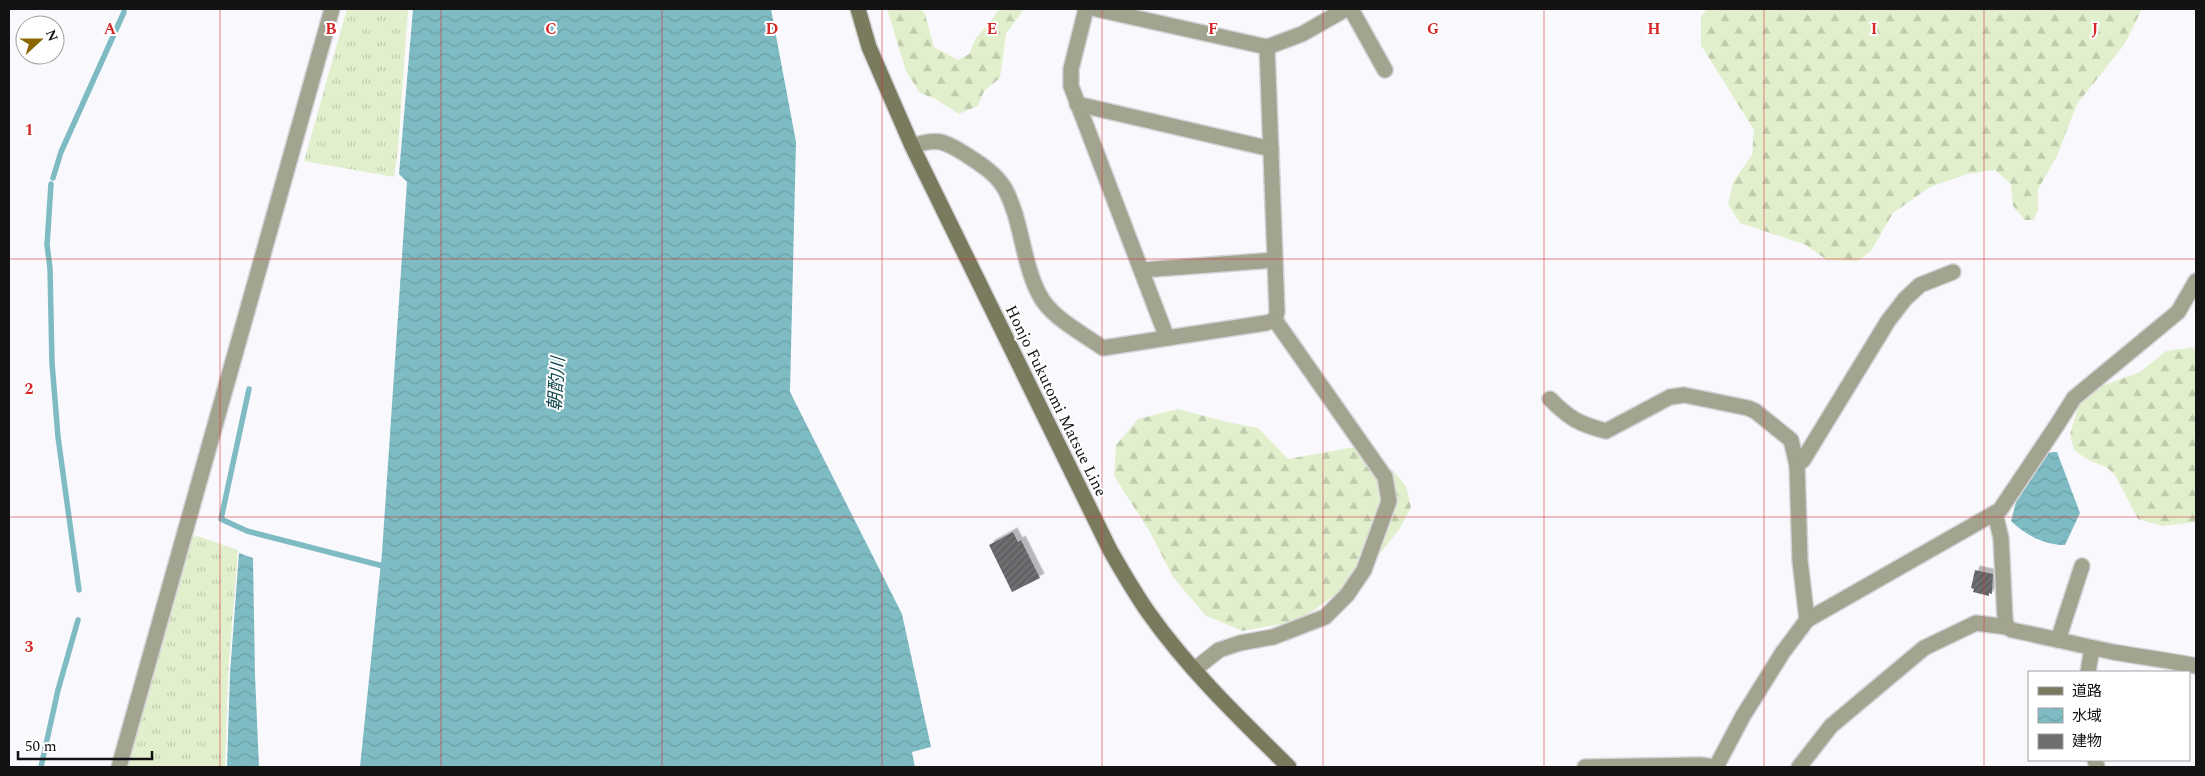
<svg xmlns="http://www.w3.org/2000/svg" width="2205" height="776" font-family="Spectral,'Noto Sans JP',serif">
  <defs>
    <pattern id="grass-tufts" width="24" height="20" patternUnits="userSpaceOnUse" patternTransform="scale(1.25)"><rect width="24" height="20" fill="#e1efcc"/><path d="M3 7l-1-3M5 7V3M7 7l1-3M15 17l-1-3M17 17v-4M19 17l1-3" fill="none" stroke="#c0ccae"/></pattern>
    <pattern id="forest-firs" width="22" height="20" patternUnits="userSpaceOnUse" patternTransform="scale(1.25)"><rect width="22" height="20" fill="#e1efcc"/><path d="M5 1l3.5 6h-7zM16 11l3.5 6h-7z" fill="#c0ccae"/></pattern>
    <pattern id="water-waves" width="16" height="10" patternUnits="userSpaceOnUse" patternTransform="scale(1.25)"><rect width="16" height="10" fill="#7fbbc3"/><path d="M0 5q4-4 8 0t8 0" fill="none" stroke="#6da0a7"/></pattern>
    <pattern id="building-hatch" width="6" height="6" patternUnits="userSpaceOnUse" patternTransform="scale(1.25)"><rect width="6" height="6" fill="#6e6d70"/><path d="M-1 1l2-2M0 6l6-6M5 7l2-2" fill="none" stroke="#59585b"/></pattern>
    <filter id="shadow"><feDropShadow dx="4.5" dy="-4.5" stdDeviation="0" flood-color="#0004"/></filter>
  </defs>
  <rect width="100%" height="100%" fill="#f9f9fd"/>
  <!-- grass -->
  <g fill="url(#grass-tufts)">
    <polygon points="347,9 408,9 398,149 394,177 304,161"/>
    <polygon points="197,536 238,550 228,674 225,767 125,767 181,565 191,538"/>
  </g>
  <!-- forest -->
  <g fill="url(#forest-firs)">
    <polygon points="887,9 922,9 925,14 934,47 958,60 969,54 976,38 991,21 999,9 1024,9 1006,34 1000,78 984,91 978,106 959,114 936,99 920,93 906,71"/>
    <polygon points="1707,9 2142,9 2124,45 2077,104 2057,156 2038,189 2038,209 2034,220 2025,220 2013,206 2011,184 1995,170 1967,174 1930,187 1893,213 1871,251 1858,261 1827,260 1806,245 1740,223 1728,204 1733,182 1752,155 1754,130 1701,45 1701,17"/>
    <polygon points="2196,347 2196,522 2162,526 2138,519 2115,475 2106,467 2088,460 2074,450 2070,434 2078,408 2090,390 2140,372 2166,351"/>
    <polygon points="1178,409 1227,422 1258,428 1288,459 1361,446 1393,471 1406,486 1411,507 1399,530 1362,575 1299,621 1242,631 1205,615 1173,577 1150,532 1114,476 1116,445 1138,419"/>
  </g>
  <!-- water -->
  <g fill="url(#water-waves)">
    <polygon points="413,9 771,9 796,142 790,392 902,614 931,747 912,752 915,767 360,767 382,553 407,182 399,174"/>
    <path d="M2053 452H2057L2080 513 2065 545C2045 545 2025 535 2011 521L2016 502 2048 453Z"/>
    <polygon points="239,553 253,558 255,675 259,767 227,767 230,674"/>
  </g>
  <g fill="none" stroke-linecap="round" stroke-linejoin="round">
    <!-- stream -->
    <g stroke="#7fbbc3" stroke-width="5.5">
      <polyline points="53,178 61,152 124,12"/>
      <polyline points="51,184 47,245 50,268 52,363 58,437 79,590"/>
      <polyline points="249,389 221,519 247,531 387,567"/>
      <polyline points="41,767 58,690 78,620"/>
    </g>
  </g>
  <!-- building -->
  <g fill="url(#building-hatch)" filter="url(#shadow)">
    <polygon points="1013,532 1018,542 1021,540 1040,578 1012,592 989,545"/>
    <polygon points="1975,570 1993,574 1992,594 1989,593 1989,596 1973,592 1974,589 1971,588"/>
  </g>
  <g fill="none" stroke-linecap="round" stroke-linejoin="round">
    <defs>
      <g id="street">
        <polyline points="1086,9 1071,69 1071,86 1167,338 1266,323 1275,320 1277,312 1267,47 1302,34 1346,9"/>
        <polyline points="1096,9 1267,47"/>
        <polyline points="1351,9 1385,70"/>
        <polyline points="1077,104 1271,149"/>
        <path d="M912 146C936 138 943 140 965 154 979 163 996 173 1005 189 1022 221 1022 261 1039 294 1050 317 1082 333 1103 348L1167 338"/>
        <polyline points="1142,270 1275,260"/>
        <path d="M1550 399C1570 419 1579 424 1606 431L1670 397 1684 395 1748 408 1755 411 1791 440 1797 465 1800 561 1807 620"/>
        <polyline points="1797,465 1803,460 1888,321 1905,299 1920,285 1953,272"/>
        <path d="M1995 513 2001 538 2005 619 2007 627 2012 630C2046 637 2079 645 2113 652 2141 657 2168 660 2196 666"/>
        <polyline points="2058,640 2082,566"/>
        <polyline points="1195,669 1219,650 1240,643 1273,637 1325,617 1347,595 1364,570 1389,501 1385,477 1275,320"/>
        <polyline points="2088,672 2092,648"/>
        <polyline points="2095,760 2097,767"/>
        <polyline points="119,767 332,9"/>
        <polyline points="1585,767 1700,765 1715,767"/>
        <polyline points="1716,767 1743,716 1783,652 1807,620 2000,510 2057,425 2074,398 2178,312 2196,281"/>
        <polyline points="1799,767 1831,726 1924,648 1976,623 2007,627"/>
      </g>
      <path id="secondary" d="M858 9 869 47 912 146 1110 550C1122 571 1134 592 1148 612 1188 669 1240 719 1289 767"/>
    </defs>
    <!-- street casing -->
    <use href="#street" stroke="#d4d4d8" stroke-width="18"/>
    <!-- secondary casing -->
    <use href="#secondary" stroke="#d4d4d8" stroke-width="18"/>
    <!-- street -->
    <use href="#street" stroke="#a3a490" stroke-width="15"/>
    <!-- secondary -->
    <use href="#secondary" stroke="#7a7b5e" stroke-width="15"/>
  </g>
  <!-- grid -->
  <path fill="none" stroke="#d62828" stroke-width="1" stroke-opacity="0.55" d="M220 9V767M441 9V767M662 9V767M882 9V767M1102 9V767M1323 9V767M1544 9V767M1764 9V767M1984 9V767M9 259H2196M9 517H2196"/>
  <g text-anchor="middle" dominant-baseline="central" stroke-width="4" stroke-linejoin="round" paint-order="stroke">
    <!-- street labels -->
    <g font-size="16" fill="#131314" stroke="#fff">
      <text transform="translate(1056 401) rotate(64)">Honjo Fukutomi Matsue Line</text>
    </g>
    <!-- water labels -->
    <g font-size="18" font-style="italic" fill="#12494f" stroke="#fff">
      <text transform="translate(557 384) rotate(-86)">朝酌川</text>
    </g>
  </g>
  <g font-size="16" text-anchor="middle" font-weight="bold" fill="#d62828" stroke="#fff" stroke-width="4" stroke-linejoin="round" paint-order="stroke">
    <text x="110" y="34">A</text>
    <text x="331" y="34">B</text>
    <text x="551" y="34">C</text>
    <text x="772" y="34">D</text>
    <text x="992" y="34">E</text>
    <text x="1213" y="34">F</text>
    <text x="1433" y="34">G</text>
    <text x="1654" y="34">H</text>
    <text x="1874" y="34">I</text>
    <text x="2095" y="34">J</text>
    <text x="29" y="135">1</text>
    <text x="29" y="394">2</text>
    <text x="29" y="652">3</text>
  </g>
  <!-- border -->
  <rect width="2205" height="776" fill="none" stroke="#131314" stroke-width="20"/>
  <!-- legend -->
  <rect x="2028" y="671" width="162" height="90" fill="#ffffff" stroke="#a1a1a1"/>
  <rect x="2038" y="687" width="25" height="8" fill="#7a7b5e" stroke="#a1a1a1"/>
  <text x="2072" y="696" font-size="15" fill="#131314">道路</text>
  <rect x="2038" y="708" width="25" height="15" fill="url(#water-waves)" stroke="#a1a1a1"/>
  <text x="2072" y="721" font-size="15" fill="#131314">水域</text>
  <rect x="2038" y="734" width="25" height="15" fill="#6e6d70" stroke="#a1a1a1"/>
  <text x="2072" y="746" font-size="15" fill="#131314">建物</text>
  <!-- north arrow -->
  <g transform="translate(40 40) rotate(69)"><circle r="24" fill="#ffffff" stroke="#a1a1a1"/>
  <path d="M0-4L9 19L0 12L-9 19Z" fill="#896603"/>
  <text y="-8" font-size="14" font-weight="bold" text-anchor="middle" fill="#131314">N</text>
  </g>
  <!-- scale -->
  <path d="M18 751v8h134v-8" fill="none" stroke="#131314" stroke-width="2.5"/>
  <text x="25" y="751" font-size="15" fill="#131314" stroke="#ffffff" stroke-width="4" paint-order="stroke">50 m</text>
</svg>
